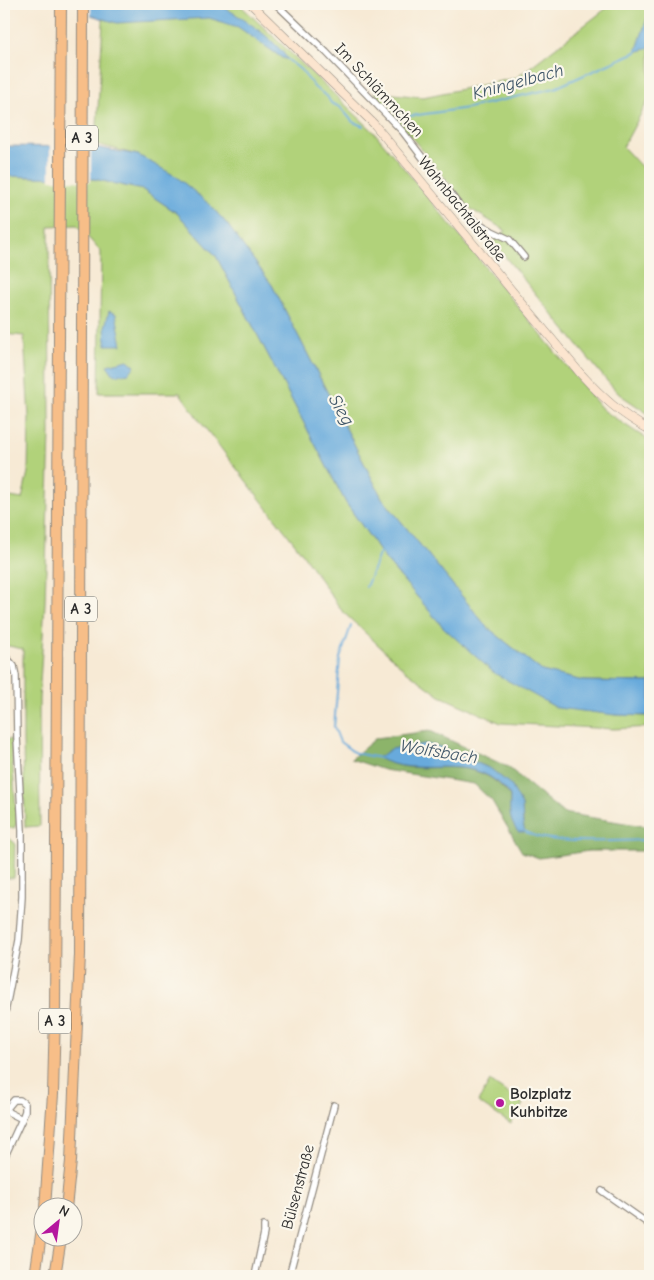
<svg xmlns="http://www.w3.org/2000/svg" width="654" height="1280" font-family="'Comic Neue',sans-serif">
  <rect width="100%" height="100%" fill="#fbf7ec"/>
  <filter id="ink" filterUnits="userSpaceOnUse"><feTurbulence type="fractalNoise" baseFrequency=".02" numOctaves="2"/><feDisplacementMap in="SourceGraphic" scale="10" xChannelSelector="R" yChannelSelector="G"/><feConvolveMatrix kernelMatrix="1 2 1 2 8 2 1 2 1" color-interpolation-filters="sRGB"/></filter>
  <filter id="wash" filterUnits="userSpaceOnUse"><feTurbulence type="fractalNoise" baseFrequency=".0096" numOctaves="4" result="noise"/><feDisplacementMap in="SourceGraphic" scale="20" xChannelSelector="R" yChannelSelector="G"/><feGaussianBlur stdDeviation="1.12" result="paint"/><feColorMatrix in="noise" values="0 0 0 0 0 0 0 0 0 0 0 0 0 0 0 0 0 1.4 0 .05"/><feComposite in="paint" operator="in"/></filter>
  <g filter="url(#wash)">
    <rect width="100%" height="100%" fill="#f7ead5"/>
    <!-- green -->
    <g fill="#b1d27a" stroke="#6e7e52">
      <polygon points="104,4 239,4 374,132 603,410 633,430 650,441 650,682 583,681 542,671 487,627 382,498 272,285 227,224 210,205 138,155 96,144"/>
      <polygon points="612,4 650,4 650,97 623,147 650,176 650,415 619,394 607,381 493,242 506,231 471,209 374,92 423,97 516,78"/>
      <polygon points="4,176 94,179 143,190 177,213 216,256 346,503 386,560 443,627 615,715 650,716 650,727 614,729 501,723 440,696 405,670 342,611 302,553 199,420 180,393 99,393 101,252 77,225 49,226 50,432 45,603 39,699 40,826 25,827 23,740 23,649 4,645 4,496 22,499 28,472 29,418 24,336 4,334"/>
      <polygon points="11,739 17,823 14,828 4,828 4,740"/>
      <polygon points="4,834 15,843 14,878 4,878"/>
      <polygon points="490,1081 523,1104 511,1124 478,1102"/>
    </g>
    <!-- forest -->
    <path fill="#8cb46a" stroke="#5c704a" fill-rule="evenodd" d="M430 731 508 767 563 813 650 827V851H589L539 858 522 852 492 801 474 784 384 770 351 759 376 738ZM441 747 491 769 522 805 523 824 510 807V796C470 745 423 784 378 757Z"/>
    <!-- water -->
    <g fill="#67aadc" stroke="#496a84">
      <path d="M54 4H217C237 13 278 41 288 60L282 58 238 27 209 18 117 23Z"/>
      <polygon points="650,9 650,48 636,52"/>
      <polygon points="4,146 95,147 138,155 177,177 210,205 227,224 272,285 382,498 487,627 542,671 583,681 650,682 650,716 615,715 557,708 494,673 443,627 386,560 346,503 216,256 177,213 143,190 94,179 4,176"/>
      <polygon points="109,311 116,314 122,345 106,345 105,327"/>
      <polygon points="128,360 135,366 129,373 114,375 107,365"/>
      <path d="M425 744 441 747 491 769 511 785 522 805 523 824 525 832H518C511 823 509 815 510 803 510 803 510 796 510 796 509 793 505 789 503 787 467 751 418 780 378 758L391 749Z"/>
    </g>
    <!-- pier -->
    <g fill="#f7ead5">
      <polygon points="51,4 91,4 91,18 53,6"/>
      <polygon points="50,144 91,144 91,182 50,180"/>
    </g>
    <g fill="none" stroke-linecap="round" stroke-linejoin="round">
      <!-- stream -->
      <g stroke="#67aadc" stroke-width="2">
        <polyline points="287,59 301,70 315,88 327,96 331,103 340,107 353,122 363,126"/>
        <polyline points="396,118 468,108 555,88 636,52 637,50"/>
        <polyline points="366,587 380,552"/>
        <polyline points="351,626 340,658 334,727 340,742 355,753 380,758"/>
        <path d="M525 831C542 846 625 840 650 840"/>
      </g>
    </g>
  </g>
  <g filter="url(#ink)">
    <g fill="none" stroke-linecap="round" stroke-linejoin="round">
      <defs>
        <g id="street">
          <polyline points="276,4 326,52 403,132 468,217 492,231 509,239 524,257"/>
          <polyline points="4,655 14,666 16,676 17,737 22,830 22,897 19,940 4,1018"/>
          <polyline points="4,1110 22,1119 25,1111 25,1104 20,1100 14,1100 5,1111"/>
          <polyline points="4,1158 22,1119"/>
          <polyline points="602,1191 650,1225"/>
          <polyline points="255,1276 264,1233 264,1226"/>
          <polyline points="289,1276 334,1105"/>
        </g>
        <path id="secondary" d="M251 4 374 124 580 373C603 398 620 414 650 430"/>
        <g id="highway">
          <polyline points="45,1208 53,1094 55,1011 61,4"/>
          <polyline points="66,1208 71,1161 80,954 83,4"/>
          <polyline points="35,1276 42,1228"/>
          <polyline points="55,1276 61,1238"/>
        </g>
      </defs>
      <!-- street casing -->
      <use href="#street" stroke="#918a80" stroke-width="8"/>
      <!-- secondary casing -->
      <use href="#secondary" stroke="#918a80" stroke-width="9"/>
      <!-- highway casing -->
      <use href="#highway" stroke="#918a80" stroke-width="12"/>
      <!-- street -->
      <use href="#street" stroke="#fff" stroke-width="5.5"/>
      <!-- secondary -->
      <use href="#secondary" stroke="#fce5cf" stroke-width="8"/>
      <!-- highway -->
      <use href="#highway" stroke="#f7be88" stroke-width="10"/>
    </g>
  </g>
  <!-- markers -->
  <circle fill="#b5179e" stroke="#fbf7ec" stroke-width="2" cx="500" cy="1103" r="5"/>
  <g text-anchor="middle" dominant-baseline="central" stroke-width="4.5" stroke-linejoin="round" paint-order="stroke">
    <!-- shield labels -->
    <g fill="#fbf7ec" stroke="#696865" stroke-width="1">
      <rect x="66" y="125.5" width="32" height="25" rx="4"/>
      <rect x="65" y="596.5" width="32" height="25" rx="4"/>
      <rect x="39" y="1008.5" width="32" height="25" rx="4"/>
    </g>
    <g font-size="15" font-weight="bold" fill="#2b2b2b">
      <text x="82" y="138">A 3</text>
      <text x="81" y="609">A 3</text>
      <text x="55" y="1021">A 3</text>
    </g>
    <!-- street labels -->
    <g font-size="16" fill="#2b2b2b" stroke="#fbf7ec">
      <text transform="translate(379 90) rotate(47)">Im Schlämmchen</text>
      <text transform="translate(462 209) rotate(51)">Wahnbachtalstraße</text>
      <text transform="translate(298 1187) rotate(-75)">Bülsenstraße</text>
    </g>
    <!-- poi labels -->
    <g font-size="16" font-weight="bold" fill="#2b2b2b" stroke="#fbf7ec" text-anchor="start">
      <text x="510" y="1094">Bolzplatz<tspan x="510" dy="18">Kuhbitze</tspan></text>
    </g>
    <!-- water labels -->
    <g font-size="18" font-style="italic" fill="#405769" stroke="#fbf7ec">
      <text transform="translate(518 82) rotate(-15)">Kningelbach</text>
      <text transform="translate(341 410) rotate(60)">Sieg</text>
      <text transform="translate(439 752) rotate(9)">Wolfsbach</text>
    </g>
  </g>
  <!-- margin -->
  <rect width="654" height="1280" fill="none" stroke="#fbf7ec" stroke-width="20"/>
  <!-- north arrow -->
  <g transform="translate(58 1222) rotate(29)"><circle r="24" fill="#fbf7ec" stroke="#a8a59f"/>
  <path d="M0-4L9 19L0 12L-9 19Z" fill="#b5179e"/>
  <text y="-8" font-size="14" font-weight="bold" text-anchor="middle" fill="#2b2b2b">N</text>
  </g>
</svg>
